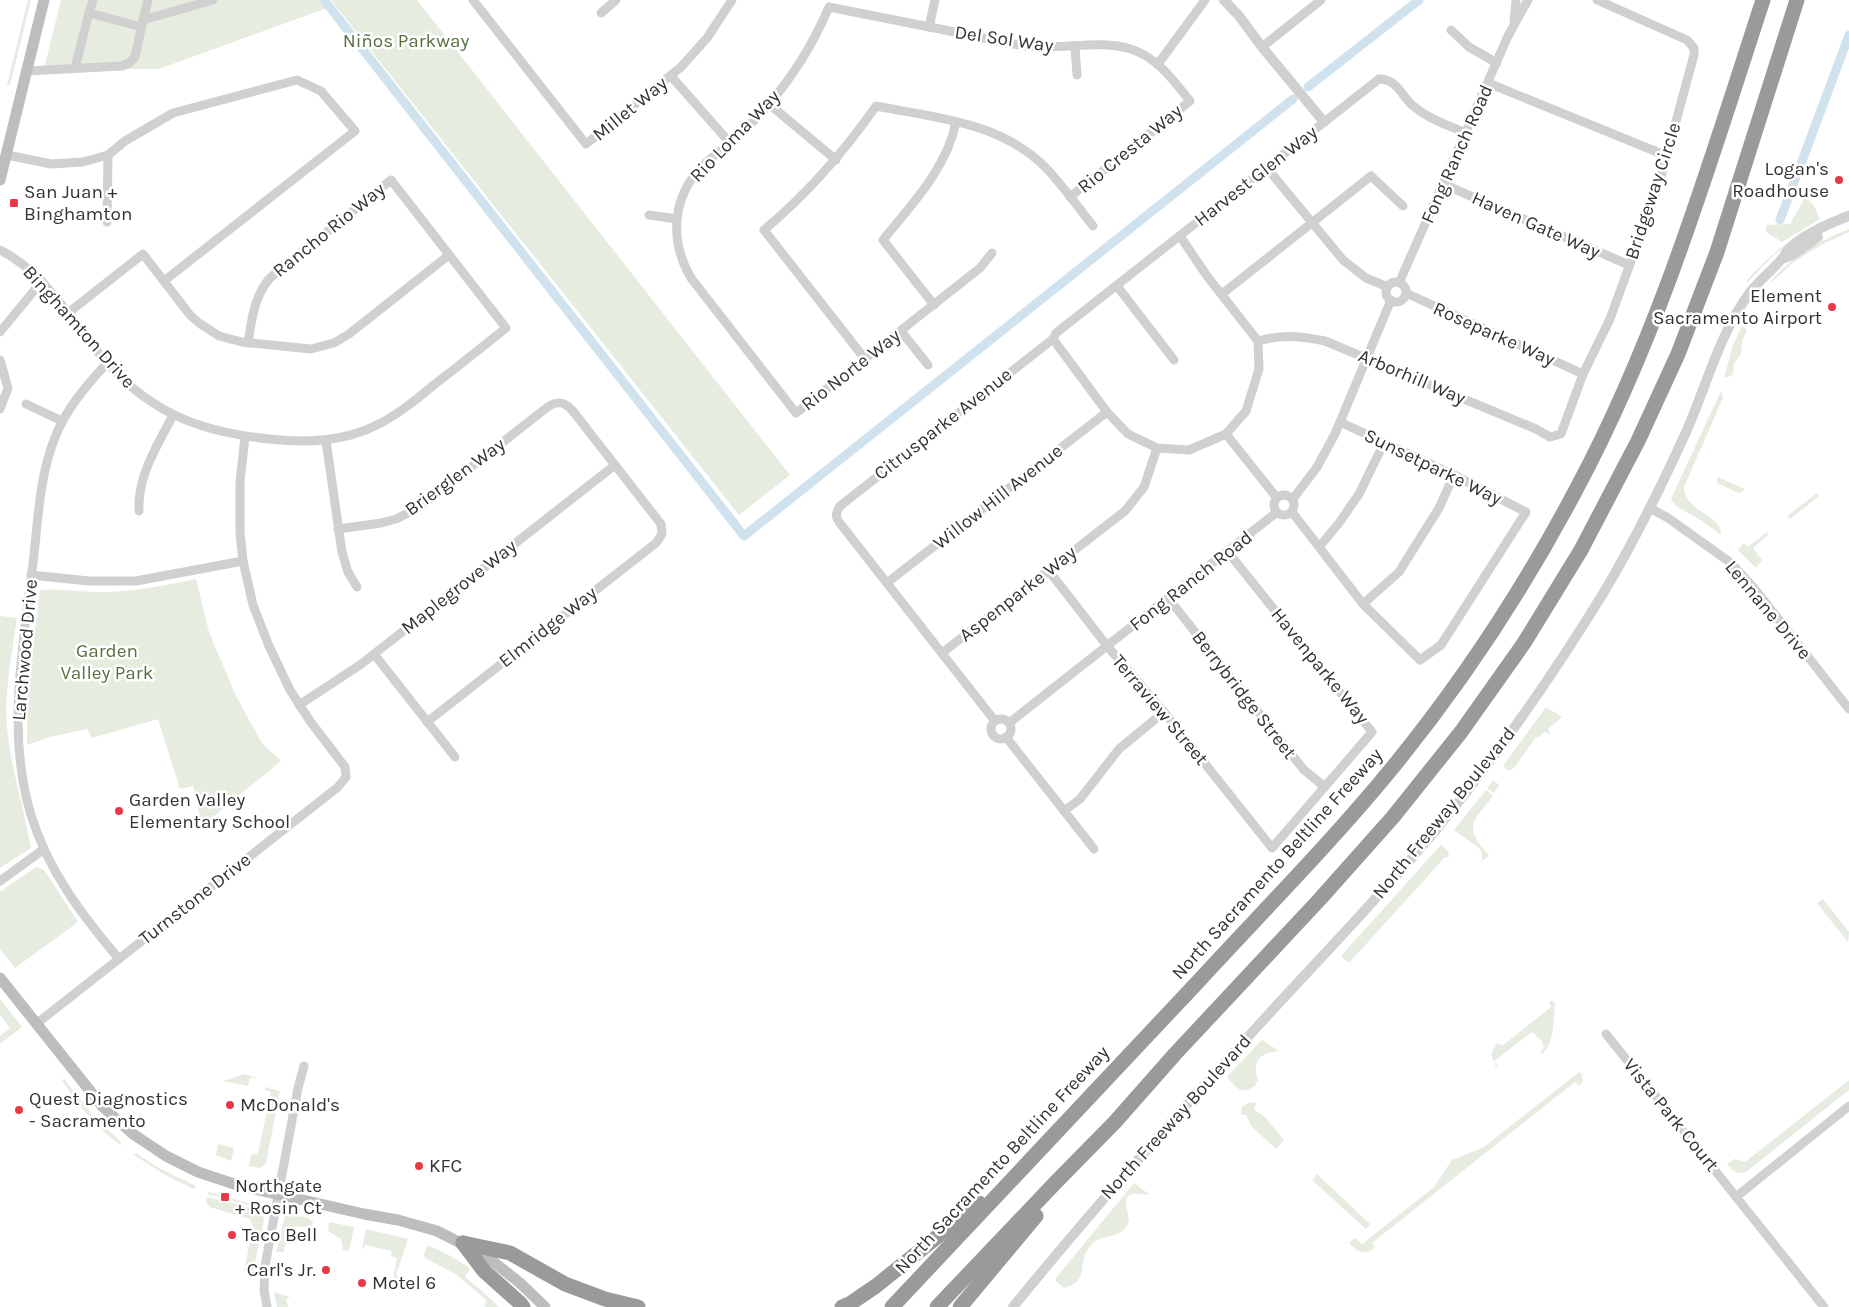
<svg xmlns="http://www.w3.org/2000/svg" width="1849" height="1307" font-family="Karla,sans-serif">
  <rect width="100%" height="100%" fill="#fff"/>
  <!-- green -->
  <g fill="#e6ecdf">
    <polygon points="28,0 31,0 10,85 7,85"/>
    <polygon points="61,0 321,0 327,8 159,69 44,69"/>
    <polygon points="331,0 417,0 790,475 739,515"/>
    <polygon points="1805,197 1813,204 1820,219 1782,242 1766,232 1766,225 1790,224"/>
    <path d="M1849 210V212L1787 245 1771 258 1747 283V280C1776 248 1808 225 1849 210Z"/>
    <path d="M1849 229V232L1821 245 1794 262 1768 285C1787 259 1819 241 1849 229Z"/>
    <polygon points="1742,326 1747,330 1742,342 1741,354 1734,364 1733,375 1724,378 1733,345"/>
    <path d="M1721 391 1723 398 1684 487C1685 513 1723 515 1721 535L1702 521 1676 506 1671 499Z"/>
    <polygon points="1717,477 1745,489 1739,493 1717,483"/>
    <polygon points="1817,493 1819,496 1790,519 1787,516"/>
    <polygon points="1767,532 1768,535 1753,548 1762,560 1756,568 1738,550 1744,543 1748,547"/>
    <path d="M196 579 209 632 236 696 262 743 281 761 202 826 193 786 180 789 158 719 92 738 87 729 50 737 27 745V694L40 590C62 588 84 593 107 592 137 591 166 585 196 579Z"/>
    <path d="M0 616 17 618C12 654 4 692 7 728 11 769 24 808 31 848L0 868Z"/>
    <polygon points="1546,707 1562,717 1548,729 1550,735 1545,732 1537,738 1536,737 1514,768 1509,771 1503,766"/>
    <polygon points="1493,780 1499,785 1494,793 1487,788"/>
    <path d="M1486 790 1493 796C1471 824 1464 825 1489 856L1482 861V852L1479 848 1454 830Z"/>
    <polygon points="1441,845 1448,851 1449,857 1445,857 1349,963 1341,956"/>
    <polygon points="36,867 44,870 78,922 15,968 0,949 0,892"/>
    <polygon points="1823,899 1849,932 1848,942 1817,903"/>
    <polygon points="0,999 22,1027 0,1044 0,1036 10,1028 0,1015"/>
    <path d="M1549 1001H1553L1555 1005C1553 1021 1555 1043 1542 1054L1540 1052 1545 1047 1542 1044 1543 1042 1532 1032 1494 1061 1498 1066 1496 1067 1491 1055 1496 1044 1498 1043 1502 1046 1551 1007Z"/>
    <path d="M1262 1040 1279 1051C1259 1053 1252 1061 1258 1081L1255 1083 1256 1085C1242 1096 1237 1089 1227 1077Z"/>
    <path d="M1579 1072 1582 1074C1582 1079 1584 1083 1579 1086L1575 1082 1372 1243 1375 1247C1366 1257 1357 1252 1349 1243L1355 1238 1362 1244 1433 1188 1452 1160 1484 1147Z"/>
    <polygon points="245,1074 257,1078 250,1078 248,1086 223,1081"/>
    <path d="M64 1079 95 1118 121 1142V1145C97 1129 77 1104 62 1080Z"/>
    <path d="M1849 1080V1090L1746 1172C1736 1175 1733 1171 1727 1164L1735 1159 1745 1162Z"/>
    <polygon points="265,1087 280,1091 266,1163 260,1168 249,1166 251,1155 258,1153 271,1092 265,1090"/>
    <polygon points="1250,1102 1256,1103 1254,1110 1264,1116 1284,1140 1276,1149 1252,1127 1246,1115 1241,1115 1242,1107"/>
    <polygon points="218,1144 234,1148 231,1161 216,1155"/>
    <polygon points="136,1153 157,1167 196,1186 194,1189 167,1176 134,1155"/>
    <polygon points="1317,1174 1370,1224 1366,1229 1312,1180"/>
    <path d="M1134 1183 1150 1195C1121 1191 1125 1197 1129 1221 1120 1242 1102 1232 1091 1245 1075 1262 1092 1281 1064 1288L1056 1281V1278Z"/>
    <polygon points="209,1192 255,1205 255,1207 208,1194"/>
    <polygon points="207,1197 256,1209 263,1214 264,1220 253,1271 244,1271 253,1227 250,1219 210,1207 206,1202"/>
    <polygon points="287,1214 309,1218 309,1220 313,1221 311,1228 296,1226 295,1230 289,1232 283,1252 276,1252 285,1216"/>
    <polygon points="329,1222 354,1227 349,1251 343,1250 341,1239 328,1231"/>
    <polygon points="366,1229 408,1239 396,1275 403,1278 401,1284 395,1283 394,1287 386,1285 392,1285 397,1258 391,1256 392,1251 365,1245 363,1249 362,1248"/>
    <polygon points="428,1245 447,1254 470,1268 465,1277 482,1291 499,1307 486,1307 484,1305 486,1302 485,1299 457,1275 425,1258 424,1254"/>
    <polygon points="274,1292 290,1297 286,1299 288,1307 277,1307"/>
  </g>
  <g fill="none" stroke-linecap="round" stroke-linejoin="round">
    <!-- canal -->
    <g stroke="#cfe2ee" stroke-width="9">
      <polyline points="324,0 744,536 1293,99"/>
      <polyline points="1308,87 1419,0"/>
      <polyline points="1780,220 1849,35"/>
    </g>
    <!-- minor -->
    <g stroke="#d0d0d0" stroke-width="9">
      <polyline points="148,0 143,20 213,0"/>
      <polyline points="473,0 586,144 681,67 707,38 732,0"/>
      <polyline points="89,13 93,0"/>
      <polyline points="601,13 616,0"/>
      <polyline points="1514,22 1516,0"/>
      <polyline points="929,27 935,0"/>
      <polyline points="1451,30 1469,47 1497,63"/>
      <polyline points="1075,47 1077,75"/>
      <polyline points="1262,47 1321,0"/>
      <polyline points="1158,64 1205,0"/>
      <polyline points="75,68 89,13 142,27"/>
      <polyline points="27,71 122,66 129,63 135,57 143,20"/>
      <polyline points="671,76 730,143"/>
      <polyline points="1488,83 1667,156"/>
      <polyline points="769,104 836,160"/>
      <polyline points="7,155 51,164 83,162 108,155 125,141 173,113 297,80 321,91 355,131 164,281"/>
      <polyline points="1267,168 1343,260 1366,278 1388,287"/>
      <polyline points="1443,184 1629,265"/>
      <polyline points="649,215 677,219"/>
      <polyline points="107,222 108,155"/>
      <path d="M0 250C49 275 73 325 108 364 154 415 203 432 269 439 307 443 344 442 379 424 400 413 417 399 435 384 459 366 482 347 506 328L391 180 270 278C254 297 252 318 248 343"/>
      <path d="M992 253 980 268 796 413 691 278C671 244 671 203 697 172 707 160 720 151 732 142 745 130 758 117 769 104 794 75 814 42 829 7 871 15 913 24 955 32 980 37 1004 44 1029 46 1063 50 1099 39 1131 49 1158 58 1173 80 1190 101L1070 197"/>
      <circle cx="1396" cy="292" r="10"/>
      <polyline points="1399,283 1508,36 1528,0"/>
      <polyline points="1117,286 1174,360"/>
      <polyline points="1406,293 1583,374"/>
      <polyline points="1222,294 1371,176 1403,206"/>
      <path d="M934 305 883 240C912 204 947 168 956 122"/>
      <polyline points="68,313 143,254 190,315 199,323 219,336 242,342 311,349 334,343 349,334 449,255"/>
      <polyline points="901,331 928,365"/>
      <polyline points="0,332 42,281"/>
      <polyline points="1053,339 1107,412 1128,434 1157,448 1189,450 1226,434 1246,411 1259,369 1258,341 1207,276 1180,236"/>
      <path d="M1258 341C1283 334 1300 336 1325 341L1536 429 1550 437 1561 434 1583 374 1610 319 1659 184 1694 55V48L1687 40 1597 0"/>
      <path d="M865 359 764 230C808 193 844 152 876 106 936 118 1002 122 1047 169 1063 186 1078 207 1093 226"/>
      <polyline points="0,360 8,388 0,409"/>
      <path d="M107 363C85 387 65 410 54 440 39 479 38 522 33 563 23 647 6 732 31 815 48 871 82 915 119 959"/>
      <polyline points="26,404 62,421"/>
      <polyline points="1226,434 1277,498"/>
      <polyline points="326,441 342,552 348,572 357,587"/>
      <circle cx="1284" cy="505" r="10"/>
      <polyline points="1293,499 1317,467 1335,434 1391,300"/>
      <polyline points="1650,508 1668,518 1731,563 1754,588 1849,709"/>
      <path d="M139 511C137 476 158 445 173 415"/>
      <polyline points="1292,512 1363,604 1420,660 1441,645 1526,512 1454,475 1340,422"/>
      <path d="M338 529 381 523 396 519 420 507 545 409C555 401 563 400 572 410L661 524 662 534 656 543 427 722"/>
      <polyline points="1320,546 1339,523 1359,494 1384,443"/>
      <polyline points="1049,571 1108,647 1164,712 1272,848 1372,732 1228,552"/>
      <polyline points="31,575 89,581 136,581 243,561"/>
      <polyline points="888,582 1107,412"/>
      <polyline points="1169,599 1304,770 1325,787"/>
      <polyline points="1363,604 1399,572 1439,508 1454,475"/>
      <polyline points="942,653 1125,511 1144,487 1157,448"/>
      <polyline points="374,654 455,757"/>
      <polyline points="299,705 360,665 615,465"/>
      <circle cx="1001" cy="729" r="10"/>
      <path d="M995 721 839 522C835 516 836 513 840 506L1053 339 1056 333 1379 79C1395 78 1401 94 1411 104 1426 118 1447 125 1466 133"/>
      <polyline points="1009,723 1277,512"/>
      <polyline points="1006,737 1094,849"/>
      <polyline points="1064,811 1080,799 1119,749 1164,712"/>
      <polyline points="0,881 44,849"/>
      <polyline points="36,1024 338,787 346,777 345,767 310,721 290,690 269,646 253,605 243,561 240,532 240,482 245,437"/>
      <polyline points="1606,1034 1824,1307"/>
      <polyline points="1736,1197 1849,1106"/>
      <polyline points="267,1307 264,1290 265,1266 298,1088 304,1066"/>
    </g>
    <!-- tertiary -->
    <g stroke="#d0d0d0" stroke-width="10">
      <polyline points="1224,0 1239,16 1262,47 1324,122"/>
      <polyline points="1784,258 1794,254 1818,237"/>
      <path d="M1013 1307C1091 1211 1173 1119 1256 1028 1316 962 1378 899 1435 831 1497 756 1553 675 1604 592 1635 540 1662 485 1687 430 1707 384 1720 332 1751 291 1760 280 1771 271 1780 261 1784 258 1785 253 1788 250 1801 235 1831 223 1849 216"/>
    </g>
    <!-- secondary -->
    <g stroke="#bdbdbd" stroke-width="11">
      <polyline points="0,180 44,0"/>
      <polyline points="0,978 103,1107 133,1134 166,1156 198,1172 237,1185 364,1214 398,1220 437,1231 486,1256 520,1283 545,1307"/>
    </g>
    <!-- motorway -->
    <g stroke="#9a9a9a" stroke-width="15">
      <polyline points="463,1243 510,1253 565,1284 605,1299 638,1307"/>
      <polyline points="463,1243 484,1271 520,1303 523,1307"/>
      <polyline points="842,1307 851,1303 876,1286 979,1203"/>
      <path d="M892 1307C993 1200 1093 1093 1194 986 1261 913 1331 843 1393 767 1464 680 1526 585 1578 486 1660 332 1709 165 1763 0"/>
      <polyline points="937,1307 1056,1182 1115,1122 1175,1054 1320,899 1393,817 1461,732 1524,643 1581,550 1638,441 1678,354 1717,252 1797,0"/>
      <polyline points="960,1307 1036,1216"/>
    </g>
  </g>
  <!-- markers -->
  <g fill="#e63946" stroke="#fff" stroke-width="2">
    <circle cx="1839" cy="180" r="5"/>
    <rect x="9" y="198" width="10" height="10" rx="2.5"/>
    <circle cx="1832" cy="307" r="5"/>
    <circle cx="119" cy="811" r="5"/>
    <circle cx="230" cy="1105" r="5"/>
    <circle cx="19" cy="1110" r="5"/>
    <circle cx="419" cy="1166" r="5"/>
    <rect x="220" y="1192" width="10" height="10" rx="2.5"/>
    <circle cx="232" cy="1235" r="5"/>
    <circle cx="326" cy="1270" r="5"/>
    <circle cx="362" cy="1283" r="5"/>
  </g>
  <g text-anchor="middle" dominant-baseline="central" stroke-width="5" stroke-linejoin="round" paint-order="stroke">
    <!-- street labels -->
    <g font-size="19" fill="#333" stroke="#fff">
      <text transform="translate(1004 39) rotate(8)">Del Sol Way</text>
      <text transform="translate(630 109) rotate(-39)">Millet Way</text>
      <text transform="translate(735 136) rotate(-46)">Rio Loma Way</text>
      <text transform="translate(1130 149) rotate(-39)">Rio Cresta Way</text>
      <text transform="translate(1457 154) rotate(-66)">Fong Ranch Road</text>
      <text transform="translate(1256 176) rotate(-38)">Harvest Glen Way</text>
      <text transform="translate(1653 191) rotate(-72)">Bridgeway Circle</text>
      <text transform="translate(1536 225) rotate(24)">Haven Gate Way</text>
      <text transform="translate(329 230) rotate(-39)">Rancho Rio Way</text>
      <text transform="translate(79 327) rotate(48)">Binghamton Drive</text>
      <text transform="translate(1494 334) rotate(24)">Roseparke Way</text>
      <text transform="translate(851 370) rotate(-38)">Rio Norte Way</text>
      <text transform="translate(1412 377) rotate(23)">Arborhill Way</text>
      <text transform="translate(943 424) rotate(-38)">Citrusparke Avenue</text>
      <text transform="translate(1433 467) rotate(26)">Sunsetparke Way</text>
      <text transform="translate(455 477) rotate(-36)">Brierglen Way</text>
      <text transform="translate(998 497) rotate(-38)">Willow Hill Avenue</text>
      <text transform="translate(1191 581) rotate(-38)">Fong Ranch Road</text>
      <text transform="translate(459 587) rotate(-38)">Maplegrove Way</text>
      <text transform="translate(1018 594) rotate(-38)">Aspenparke Way</text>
      <text transform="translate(1768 610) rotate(50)">Lennane Drive</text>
      <text transform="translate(548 627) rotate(-38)">Elmridge Way</text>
      <text transform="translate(25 650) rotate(-85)">Larchwood Drive</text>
      <text transform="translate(1320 666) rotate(51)">Havenparke Way</text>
      <text transform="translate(1244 695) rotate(52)">Berrybridge Street</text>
      <text transform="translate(1160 710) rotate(50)">Terraview Street</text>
      <text transform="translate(1444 813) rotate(-51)">North Freeway Boulevard</text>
      <text transform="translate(1277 864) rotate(-48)">North Sacramento Beltline Freeway</text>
      <text transform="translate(195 899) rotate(-38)">Turnstone Drive</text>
      <text transform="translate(1671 1115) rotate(51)">Vista Park Court</text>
      <text transform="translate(1176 1117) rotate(-48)">North Freeway Boulevard</text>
      <text transform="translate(1002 1160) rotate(-47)">North Sacramento Beltline Freeway</text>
    </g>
    <!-- park labels -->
    <g font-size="19" fill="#56703f" stroke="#fff">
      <text x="406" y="41">Niños Parkway</text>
      <text x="107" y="651">Garden<tspan x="107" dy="22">Valley Park</tspan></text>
    </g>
    <!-- poi labels -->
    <g font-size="19" fill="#333" stroke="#fff" text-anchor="start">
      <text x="1829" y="169" text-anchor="end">Logan's<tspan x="1829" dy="22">Roadhouse</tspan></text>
      <text x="24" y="192">San Juan +<tspan x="24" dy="22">Binghamton</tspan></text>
      <text x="1822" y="296" text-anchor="end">Element<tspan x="1822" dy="22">Sacramento Airport</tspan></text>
      <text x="129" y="800">Garden Valley<tspan x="129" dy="22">Elementary School</tspan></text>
      <text x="29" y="1099">Quest Diagnostics<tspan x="29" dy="22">- Sacramento</tspan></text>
      <text x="240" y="1105">McDonald's</text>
      <text x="429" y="1166">KFC</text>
      <text x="235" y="1186">Northgate<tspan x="235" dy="22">+ Rosin Ct</tspan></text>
      <text x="242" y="1235">Taco Bell</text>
      <text x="316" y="1270" text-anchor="end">Carl's Jr.</text>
      <text x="372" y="1283">Motel 6</text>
    </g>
  </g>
</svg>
